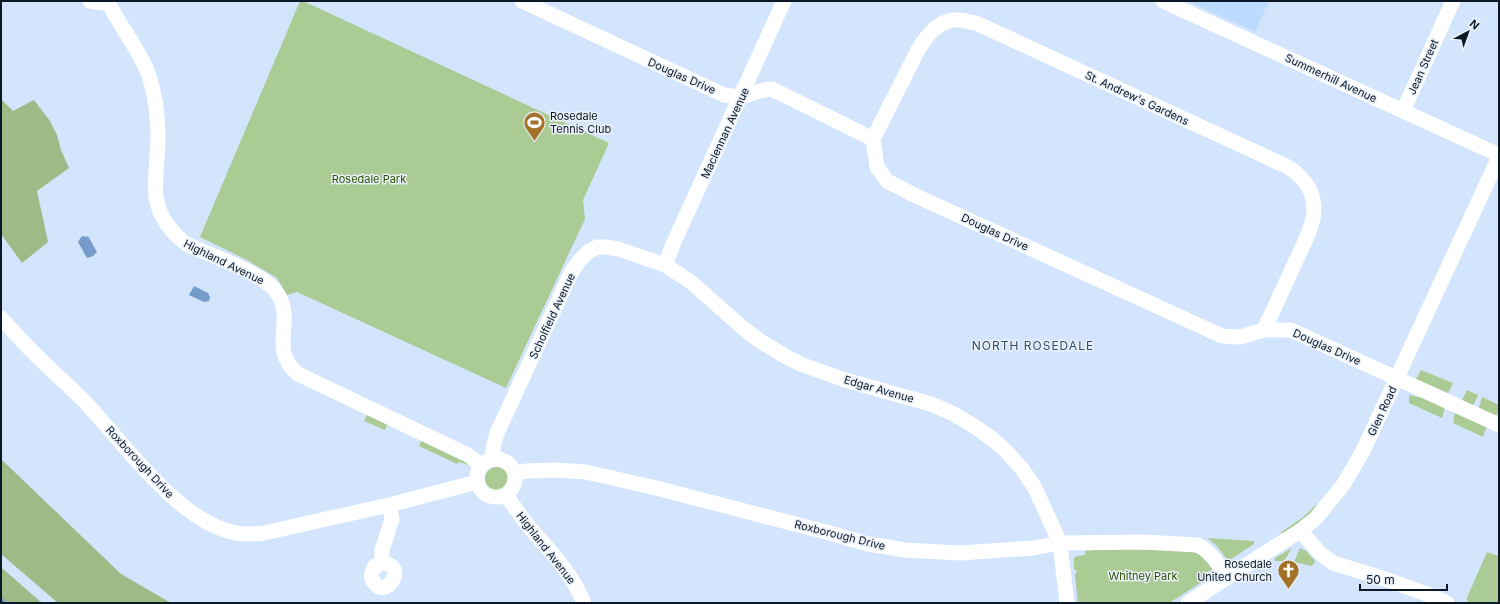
<svg xmlns="http://www.w3.org/2000/svg" width="1500" height="604" font-family="Inter,sans-serif">
  <rect width="100%" height="100%" fill="#d2e5fc"/>
  <!-- built -->
  <polygon fill="#bddbff" points="1188,1 1269,1 1255,32"/>
  <!-- green -->
  <g fill="#abcb95">
    <polygon points="300,1 303,1 609,143 583,200 585,219 506,388 297,292 287,295 277,278 247,260 200,237"/>
    <polygon points="1421,370 1453,383 1448,393 1416,379"/>
    <polygon points="1467,390 1478,395 1473,406 1462,400"/>
    <polygon points="1409,395 1423,398 1445,407 1442,418 1409,403"/>
    <polygon points="1482,397 1499,405 1499,411 1496,416 1479,408"/>
    <polygon points="1455,412 1487,426 1483,437 1453,423"/>
    <polygon points="368,413 388,423 385,430 364,421"/>
    <polygon points="422,439 466,459 471,466 459,462 457,464 419,446"/>
    <circle cx="497" cy="479" r="12"/>
    <polygon points="1318,503 1311,514 1283,534 1280,533 1302,518"/>
    <polygon points="1207,538 1254,541 1254,544 1228,561 1217,546"/>
    <polygon points="1292,548 1284,561 1275,561 1275,558"/>
    <polygon points="1300,548 1306,551 1315,561 1312,566 1294,562"/>
    <polygon points="1100,549 1136,549 1197,551 1213,569 1207,572 1205,580 1169,603 1078,603 1075,575 1077,571 1074,569 1074,558 1077,556 1085,555 1085,551"/>
    <polygon points="1487,552 1499,556 1499,603 1471,603 1466,600"/>
  </g>
  <!-- forest -->
  <g fill="#9cbb86">
    <polygon points="1,99 13,111 34,100 50,121 57,135 61,150 69,168 37,191 48,242 22,263 1,234"/>
    <polygon points="1,459 121,574 171,603 58,603 1,554"/>
    <polygon points="1,568 3,569 42,603 1,603"/>
  </g>
  <!-- water -->
  <g fill="#759cca">
    <polygon points="83,236 86,237 88,236 97,252 93,256 87,258 78,242 81,237"/>
    <polygon points="194,286 208,293 210,297 209,301 204,302 189,295"/>
  </g>
  <g fill="none" stroke-linecap="round" stroke-linejoin="round">
    <!-- stream -->
    <polyline stroke="#759cca" stroke-width="3.5" points="1,599 5,603"/>
    <!-- minor -->
    <g stroke="#fff" stroke-width="15">
      <polyline points="90,1 103,3 108,1"/>
      <path d="M522 1 724 95C730 96 738 97 744 96 754 94 760 89 772 89L873 139"/>
      <polyline points="1163,1 1499,155"/>
      <path d="M108 2C120 27 138 47 148 73 155 93 158 116 158 137 158 157 154 178 156 197 159 217 173 236 190 246 211 255 260 273 274 289 299 319 266 347 298 374L468 455 481 465"/>
      <polyline points="1403,111 1453,1"/>
      <polyline points="873,139 877,167 887,181 914,195 1222,336 1240,337 1264,330 1291,330 1499,425"/>
      <path d="M873 139 918 50C926 37 936 22 954 20 960 19 969 22 976 23L1286 166C1302 175 1313 189 1314 207 1315 225 1301 249 1294 265 1284 287 1274 308 1264 330"/>
      <polyline points="665,265 674,242 784,1"/>
      <path d="M1 318C14 332 27 347 41 360 56 375 73 389 87 404 125 445 180 523 236 533 246 535 254 534 264 533L389 505 477 482"/>
      <circle cx="496" cy="478" r="19"/>
      <polyline points="492,459 494,443 498,431 571,273 579,261 588,252 597,247 607,247 618,249 665,265 691,282 743,328 760,341 785,356 803,365 845,380 931,404 952,413 974,426 991,438 1005,450 1023,470 1035,488 1060,543 1067,603"/>
      <path d="M515 474 526 471 555 470 586 472 656 488 826 532 868 544 905 550 961 553 1033 548 1060 543 1144 542 1197 545C1211 551 1219 565 1227 578"/>
      <path d="M506 495C514 506 521 517 530 528 550 551 572 573 584 603"/>
      <polyline points="1300,531 1320,553 1333,563 1382,578 1424,593 1447,603"/>
      <path d="M382 563C410 565 385 602 373 581 370 576 372 571 375 566L382 563V550L392 519 389 505"/>
      <polyline points="1188,603 1240,569 1300,531 1316,518 1343,485 1363,451 1499,157"/>
    </g>
  </g>
  <!-- icons -->
  <defs>
    <symbol id="stadium-pin" viewBox="-11 -11 22 30"><path d="M0 17L-7.5 6A9.5 9.5 0 1 1 7.5 6Z" fill="#a37127" stroke="#eaf1f9"/><path d="M0-5a6.5 5 0 1 0 0 10a6.5 5 0 1 0 0-10ZM-3.5-1.8h7v3.6h-7Z" fill="#fff"/></symbol>
    <symbol id="church-pin" viewBox="-11 -11 22 30"><path d="M0 17L-7.5 6A9.5 9.5 0 1 1 7.5 6Z" fill="#a37127" stroke="#eaf1f9"/><path d="M-1.2-6h2.4v3.5h3.3v2.4h-3.3V6h-2.4V-.1h-3.3v-2.4h3.3Z" fill="#fff"/></symbol>
  </defs>
  <g fill-rule="evenodd">
    <use href="#stadium-pin" x="522" y="110" width="25" height="34"/>
    <use href="#church-pin" x="1276" y="558" width="25" height="34"/>
  </g>
  <g text-anchor="middle" dominant-baseline="central" stroke-width="3" stroke-linejoin="round" paint-order="stroke">
    <!-- street labels -->
    <g font-size="11" fill="#0c1825" stroke="#eaf1f9">
      <text transform="translate(1423 67) rotate(-66)">Jean Street</text>
      <text transform="translate(682 76) rotate(24)">Douglas Drive</text>
      <text transform="translate(1331 78) rotate(25)">Summerhill Avenue</text>
      <text transform="translate(1137 98) rotate(25)">St. Andrew's Gardens</text>
      <text transform="translate(725 133) rotate(-65)">Maclennan Avenue</text>
      <text transform="translate(995 232) rotate(25)">Douglas Drive</text>
      <text transform="translate(224 262) rotate(26)">Highland Avenue</text>
      <text transform="translate(552 316) rotate(-65)">Scholfield Avenue</text>
      <text transform="translate(1327 347) rotate(24)">Douglas Drive</text>
      <text transform="translate(879 389) rotate(16)">Edgar Avenue</text>
      <text transform="translate(1382 411) rotate(-65)">Glen Road</text>
      <text transform="translate(140 462) rotate(47)">Roxborough Drive</text>
      <text transform="translate(840 535) rotate(14)">Roxborough Drive</text>
      <text transform="translate(546 548) rotate(52)">Highland Avenue</text>
    </g>
    <!-- poi labels -->
    <g font-size="11" fill="#0c1825" stroke="#eaf1f9" text-anchor="start">
      <text x="550" y="116">Rosedale<tspan x="550" dy="13">Tennis Club</tspan></text>
      <text x="1272" y="564" text-anchor="end">Rosedale<tspan x="1272" dy="13">United Church</tspan></text>
    </g>
    <!-- park labels -->
    <g font-size="11" fill="#2b5000" stroke="#eaf1f9">
      <text x="369" y="179">Rosedale Park</text>
      <text x="1143" y="576">Whitney Park</text>
    </g>
    <!-- neighbourhood labels -->
    <g font-size="12" letter-spacing="1" fill="#324e6e" stroke="#eaf1f9">
      <text x="1033" y="345">NORTH ROSEDALE</text>
    </g>
  </g>
  <!-- border -->
  <rect width="1500" height="604" fill="none" stroke="#0c1825" stroke-width="4"/>
  <!-- north arrow -->
  <g transform="translate(1468 32) rotate(41)" stroke="#eaf1f9" stroke-width="3" paint-order="stroke">
  <path d="M0-3L7 15L0 10L-7 15Z" fill="#0c1825"/>
  <text y="-6" font-size="11" font-weight="bold" text-anchor="middle" fill="#0c1825">N</text>
  </g>
  <!-- scale -->
  <path d="M1360 584v6h87v-6" fill="none" stroke="#0c1825" stroke-width="2"/>
  <text x="1366" y="584" font-size="12" fill="#0c1825" stroke="#eaf1f9" stroke-width="3" paint-order="stroke">50 m</text>
</svg>
